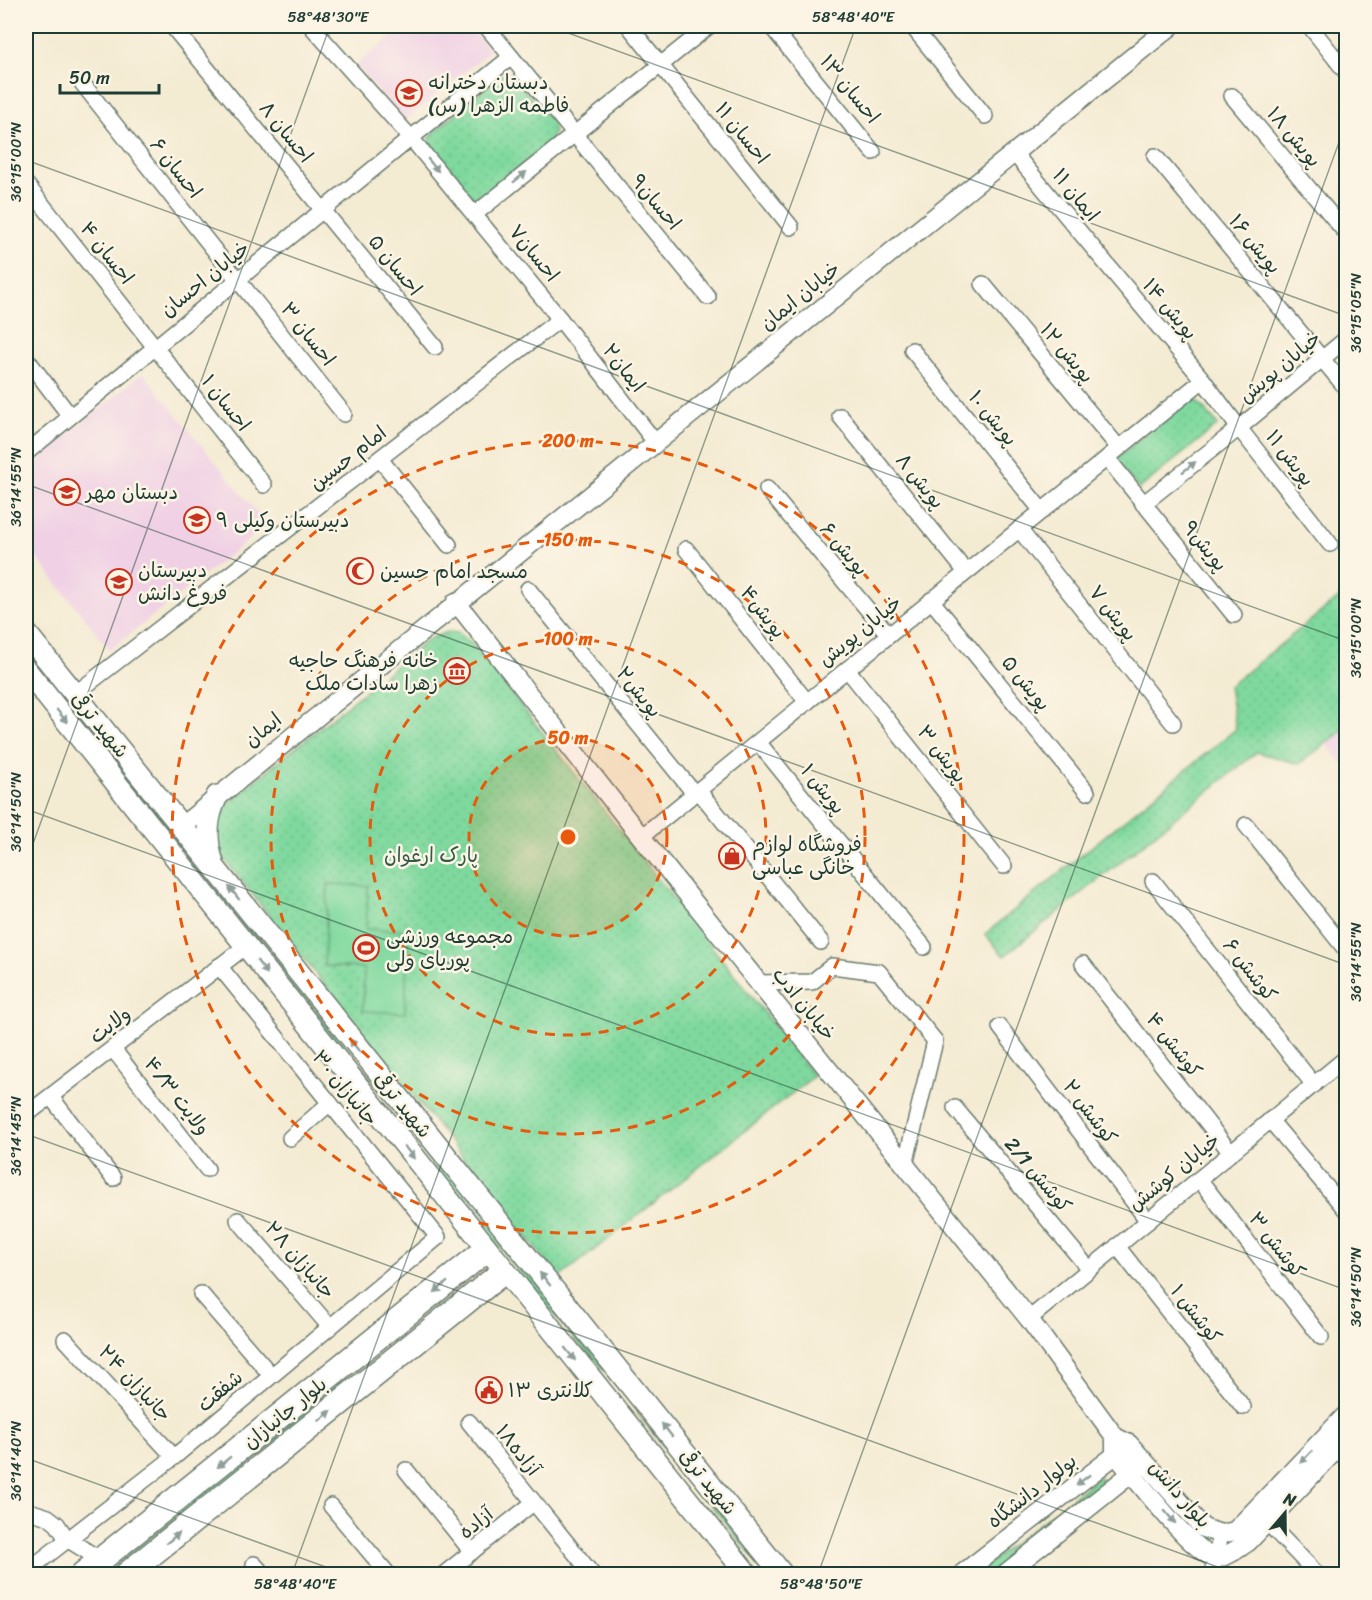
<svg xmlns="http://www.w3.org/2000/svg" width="1372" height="1600" font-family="Sriracha,'Playpen Sans Arabic',sans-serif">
  <defs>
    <pattern id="grass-dots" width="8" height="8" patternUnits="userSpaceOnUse" patternTransform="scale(1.5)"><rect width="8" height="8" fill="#7fd99e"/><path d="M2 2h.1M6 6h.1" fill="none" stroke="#6dbb89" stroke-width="1.8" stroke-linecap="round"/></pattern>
  </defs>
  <rect width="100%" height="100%" fill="#fcf5e5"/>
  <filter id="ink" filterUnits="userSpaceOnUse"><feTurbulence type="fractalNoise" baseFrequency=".0167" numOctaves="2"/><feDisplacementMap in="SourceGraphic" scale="12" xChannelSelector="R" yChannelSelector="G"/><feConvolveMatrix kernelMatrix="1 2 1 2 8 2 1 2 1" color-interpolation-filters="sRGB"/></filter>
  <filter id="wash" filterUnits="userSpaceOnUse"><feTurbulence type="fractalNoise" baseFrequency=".008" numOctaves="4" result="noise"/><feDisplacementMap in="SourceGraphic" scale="24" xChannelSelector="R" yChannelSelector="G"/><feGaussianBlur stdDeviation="1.35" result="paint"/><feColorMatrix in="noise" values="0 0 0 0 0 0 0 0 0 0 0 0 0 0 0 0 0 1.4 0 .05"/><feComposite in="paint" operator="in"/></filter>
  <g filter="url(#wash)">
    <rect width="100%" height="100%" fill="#f4ebd3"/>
    <!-- built -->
    <g fill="#f0d0e5">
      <polygon points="404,26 470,26 490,51 404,121 356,65"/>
      <polygon points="143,373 267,525 110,650 26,544 26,469"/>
      <polygon points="1346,728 1346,768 1326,744"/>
    </g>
    <!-- grass -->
    <g fill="url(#grass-dots)" stroke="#4f8b69" stroke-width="1.5">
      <polygon points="507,73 514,77 553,123 554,133 550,142 484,195 476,198 468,195 432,150 429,141 432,134 499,76"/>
      <polygon points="1192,395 1218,425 1139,489 1115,460"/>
      <polygon points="1346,592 1346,728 1299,764 1257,752 1004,956 985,934 1236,729 1229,686"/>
      <polygon points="448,632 459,633 473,645 814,1076 559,1278 213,845 219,810 429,639"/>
      <polygon points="26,648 386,1096 336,1045 26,662"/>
      <polygon points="401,1122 430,1157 442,1163 618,1385 577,1342 405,1131"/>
      <polygon points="344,1378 350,1380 119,1574 100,1574"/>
      <polygon points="637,1413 667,1447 684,1462 776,1574 766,1574"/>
      <polygon points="1099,1477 1104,1480 1101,1486 991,1574 975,1574"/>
    </g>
    <!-- garden -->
    <polygon fill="#7fd99e" stroke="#4f8b69" stroke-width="1.5" points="328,884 368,886 366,929 408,931 405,1013 363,1011 364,968 324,966"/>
  </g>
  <g filter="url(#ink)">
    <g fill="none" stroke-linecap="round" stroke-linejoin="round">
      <defs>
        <g id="minor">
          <polyline points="172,26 435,347"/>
          <polyline points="486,26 708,297"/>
          <polyline points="629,26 791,227"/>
          <polyline points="771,26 873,152"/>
          <polyline points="912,26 985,116"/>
          <polyline points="1312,29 1346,72"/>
          <polyline points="511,57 411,138 560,319 655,442"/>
          <polyline points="82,83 344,414"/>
          <polyline points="1232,96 1346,233"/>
          <polyline points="1014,153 1203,380"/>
          <polyline points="1155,156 1346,388"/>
          <polyline points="26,184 264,485"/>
          <polyline points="475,214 709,26"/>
          <polyline points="983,284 1119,448"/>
          <polyline points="912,350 1042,511"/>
          <polyline points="26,358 70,416"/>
          <polyline points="840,416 966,572"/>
          <polyline points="26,453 411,138 311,26"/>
          <polyline points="380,459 449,545"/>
          <polyline points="767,489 889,635"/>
          <polyline points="1143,504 1239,428 1203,380 1107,458 1234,615"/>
          <polyline points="1019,529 1173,723"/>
          <polyline points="1330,544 1239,428 1346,339"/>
          <polyline points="686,549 807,702"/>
          <polyline points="528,589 694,793"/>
          <polyline points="931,600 1087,792"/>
          <polyline points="847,669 1004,866"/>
          <polyline points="75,694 560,319"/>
          <polyline points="758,742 924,947"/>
          <polyline points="698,790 821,942"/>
          <polyline points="1246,825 1346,950"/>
          <polyline points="641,837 1107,458"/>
          <polyline points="1153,881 1314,1085"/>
          <polyline points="1083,964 1231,1153"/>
          <polyline points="758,983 812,982 832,966 879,972 935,1041 905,1165"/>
          <polyline points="1000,1027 1148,1221"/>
          <polyline points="113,1049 207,1169"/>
          <polyline points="51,1097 113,1178"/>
          <polyline points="955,1108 1089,1269"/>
          <polyline points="26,1115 246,946"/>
          <polyline points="1270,1120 1346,1210"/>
          <polyline points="290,1138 330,1103"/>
          <polyline points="1199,1179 1321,1337"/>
          <polyline points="238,1220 330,1327"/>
          <polyline points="1117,1246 1243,1407"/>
          <polyline points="201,1294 271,1375"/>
          <polyline points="1029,1319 1346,1058"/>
          <polyline points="65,1339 174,1457"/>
          <polyline points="469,1422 592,1574"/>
          <polyline points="406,1470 472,1552"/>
          <polyline points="331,1506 388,1574"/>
          <polyline points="26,1510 48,1517 57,1524 67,1539 101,1560"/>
          <polyline points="1267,1522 1317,1574"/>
          <polyline points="254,1564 263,1574"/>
          <polyline points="26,1572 174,1457 438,1237 219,966"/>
          <polyline points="444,1574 533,1503"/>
          <polyline points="1212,1574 1221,1534"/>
        </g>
        <g id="tertiary">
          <polyline points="456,602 634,828 1029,1319 1115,1437 1129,1444 1203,1528 1221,1534 1235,1531 1346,1415"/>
          <polyline points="182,826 1171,26"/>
          <path d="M1115 1437V1454C1134 1475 1192 1553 1214 1557 1226 1559 1238 1548 1248 1542L1346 1439"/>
          <polyline points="962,1574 1123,1449"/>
          <polyline points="1005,1574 1142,1465"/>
        </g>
        <g id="secondary">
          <polyline points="26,633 782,1574"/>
          <polyline points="26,670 747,1574"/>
          <path d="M213 863C205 839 206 818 217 796"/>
        </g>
        <g id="primary">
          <polyline points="83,1574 486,1250"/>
          <polyline points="127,1574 503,1272"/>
        </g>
      </defs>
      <!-- minor casing -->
      <use href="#minor" stroke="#6a7a6c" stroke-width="18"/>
      <!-- tertiary casing -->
      <use href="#tertiary" stroke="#6a7a6c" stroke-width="21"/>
      <!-- secondary casing -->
      <use href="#secondary" stroke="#6a7a6c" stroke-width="24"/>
      <!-- primary casing -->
      <use href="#primary" stroke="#6a7a6c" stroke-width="27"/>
      <!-- minor -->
      <use href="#minor" stroke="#fff" stroke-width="15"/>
      <!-- tertiary -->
      <use href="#tertiary" stroke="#fff" stroke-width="18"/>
      <!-- secondary -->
      <use href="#secondary" stroke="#fff" stroke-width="21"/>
      <!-- primary -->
      <use href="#primary" stroke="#fff" stroke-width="24"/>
    </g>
    <!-- one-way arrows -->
    <defs><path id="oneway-solid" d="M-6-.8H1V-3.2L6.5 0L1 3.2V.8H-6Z" transform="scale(1.5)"/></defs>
    <g fill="#8f9e9a">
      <use href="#oneway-solid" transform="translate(433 165) rotate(50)"/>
      <use href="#oneway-solid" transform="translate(520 177) rotate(-39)"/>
      <use href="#oneway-solid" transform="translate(1189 467) rotate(-38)"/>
      <use href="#oneway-solid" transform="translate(62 716) rotate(51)"/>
      <use href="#oneway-solid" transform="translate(234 893) rotate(-128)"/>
      <use href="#oneway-solid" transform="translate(262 967) rotate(52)"/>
      <use href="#oneway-solid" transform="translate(355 1046) rotate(-128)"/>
      <use href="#oneway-solid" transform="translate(409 1152) rotate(52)"/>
      <use href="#oneway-solid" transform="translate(545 1279) rotate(-129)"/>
      <use href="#oneway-solid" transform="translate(441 1287) rotate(141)"/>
      <use href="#oneway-solid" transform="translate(570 1354) rotate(51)"/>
      <use href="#oneway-solid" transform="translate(325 1416) rotate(-39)"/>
      <use href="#oneway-solid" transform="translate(667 1430) rotate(-128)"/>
      <use href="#oneway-solid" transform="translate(1306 1457) rotate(134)"/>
      <use href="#oneway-solid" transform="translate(224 1462) rotate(141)"/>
      <use href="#oneway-solid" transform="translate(1083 1480) rotate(142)"/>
      <use href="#oneway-solid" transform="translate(1170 1517) rotate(50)"/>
      <use href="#oneway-solid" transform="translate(173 1538) rotate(-39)"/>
    </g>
  </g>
  <!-- ticks -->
  <path fill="none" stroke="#1f3d34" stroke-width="1.5" stroke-opacity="0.45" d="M549 26 1346 316M26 160 1346 641M26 484 1346 965M26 809 1346 1290M26 863 330 26M26 1134 1237 1574M26 1458 345 1574M292 1574 856 26M818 1574 1346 123M1344 1574 1346 1568"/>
  <!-- distance rings -->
  <circle cx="568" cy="837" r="99" fill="#e8590c" fill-opacity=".12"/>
  <g fill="none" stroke="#e8590c" stroke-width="3" stroke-dasharray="10 8">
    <circle cx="568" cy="837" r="99"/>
    <circle cx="568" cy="837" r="198"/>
    <circle cx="568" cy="837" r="297"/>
    <circle cx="568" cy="837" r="396"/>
  </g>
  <!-- icons -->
  <defs>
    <symbol id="school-ring" viewBox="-11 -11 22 22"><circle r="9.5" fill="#fcf5e5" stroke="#c8321e" stroke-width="1.5"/><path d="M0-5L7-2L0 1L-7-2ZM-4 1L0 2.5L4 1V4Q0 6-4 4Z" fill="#c8321e"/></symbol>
    <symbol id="mosque-ring" viewBox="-11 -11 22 22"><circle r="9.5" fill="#fcf5e5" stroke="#c8321e" stroke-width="1.5"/><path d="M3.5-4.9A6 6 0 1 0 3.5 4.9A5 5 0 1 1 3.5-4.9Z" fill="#c8321e"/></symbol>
    <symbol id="museum-ring" viewBox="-11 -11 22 22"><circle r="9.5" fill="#fcf5e5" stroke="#c8321e" stroke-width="1.5"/><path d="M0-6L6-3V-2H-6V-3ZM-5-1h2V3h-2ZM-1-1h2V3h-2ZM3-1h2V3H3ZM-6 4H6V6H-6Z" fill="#c8321e"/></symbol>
    <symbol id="shop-ring" viewBox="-11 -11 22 22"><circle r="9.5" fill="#fcf5e5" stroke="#c8321e" stroke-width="1.5"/><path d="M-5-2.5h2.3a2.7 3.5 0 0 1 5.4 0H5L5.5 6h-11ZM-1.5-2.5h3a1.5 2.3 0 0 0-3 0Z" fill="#c8321e"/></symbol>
    <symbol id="stadium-ring" viewBox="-11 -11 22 22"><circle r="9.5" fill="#fcf5e5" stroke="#c8321e" stroke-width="1.5"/><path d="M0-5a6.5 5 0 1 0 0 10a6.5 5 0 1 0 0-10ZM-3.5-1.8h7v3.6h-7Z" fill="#c8321e"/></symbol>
    <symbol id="civic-ring" viewBox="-11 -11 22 22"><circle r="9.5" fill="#fcf5e5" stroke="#c8321e" stroke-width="1.5"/><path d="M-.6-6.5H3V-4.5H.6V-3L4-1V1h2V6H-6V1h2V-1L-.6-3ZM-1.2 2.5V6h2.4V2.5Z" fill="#c8321e"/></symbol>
  </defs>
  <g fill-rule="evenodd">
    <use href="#school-ring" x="394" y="78" width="30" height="30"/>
    <use href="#school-ring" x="52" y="477" width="30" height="30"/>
    <use href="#school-ring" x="182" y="505" width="30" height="30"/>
    <use href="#mosque-ring" x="345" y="556" width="30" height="30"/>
    <use href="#school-ring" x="104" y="567" width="30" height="30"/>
    <use href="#museum-ring" x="442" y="656" width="30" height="30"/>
    <use href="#shop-ring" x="717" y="841" width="30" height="30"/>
    <use href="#stadium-ring" x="351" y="933" width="30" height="30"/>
    <use href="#civic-ring" x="474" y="1375" width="30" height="30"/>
  </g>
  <g text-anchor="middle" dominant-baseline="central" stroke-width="5" stroke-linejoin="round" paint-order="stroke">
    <!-- poi labels -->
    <g font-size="20" fill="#1f3d34" stroke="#fcf5e5" text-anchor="start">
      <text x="428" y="82">دبستان دخترانه<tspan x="428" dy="23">فاطمه الزهرا (س)</tspan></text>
      <text x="86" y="492">دبستان مهر</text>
      <text x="216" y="520">دبیرستان وکیلی ۹</text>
      <text x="138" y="570">دبیرستان<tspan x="138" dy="23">فروغ دانش</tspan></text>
      <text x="380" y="571">مسجد امام حسین</text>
      <text x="438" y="660" text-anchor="end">خانه فرهنگ حاجیه<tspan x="438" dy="23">زهرا سادات ملک</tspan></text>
      <text x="752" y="844">فروشگاه لوازم<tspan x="752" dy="23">خانگی عباسی</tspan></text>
      <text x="386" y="936">مجموعه ورزشی<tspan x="386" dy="23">پوریای ولی</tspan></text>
      <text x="508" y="1390">کلانتری ۱۳</text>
    </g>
    <!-- street labels -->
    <g font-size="20" fill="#1f3d34" stroke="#fcf5e5">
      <text transform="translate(850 89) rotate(51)">احسان ۱۳</text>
      <text transform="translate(286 132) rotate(51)">احسان ۸</text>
      <text transform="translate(742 133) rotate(51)">احسان ۱۱</text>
      <text transform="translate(1294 137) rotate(50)">پویش ۱۸</text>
      <text transform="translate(176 168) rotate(52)">احسان ۶</text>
      <text transform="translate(1076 195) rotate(51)">ایمان ۱۱</text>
      <text transform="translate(656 202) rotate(50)">احسان۹</text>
      <text transform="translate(1255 244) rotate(51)">پویش ۱۶</text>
      <text transform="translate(107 253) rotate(52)">احسان ۴</text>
      <text transform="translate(534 253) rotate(51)">احسان۷</text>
      <text transform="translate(395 265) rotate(51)">احسان ۵</text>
      <text transform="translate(205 279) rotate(-39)">خیابان احسان</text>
      <text transform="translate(800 296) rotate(-39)">خیابان ایمان</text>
      <text transform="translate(1170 309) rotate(50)">پویش ۱۴</text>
      <text transform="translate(308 334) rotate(52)">احسان ۳</text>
      <text transform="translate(1067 353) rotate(50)">پویش ۱۲</text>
      <text transform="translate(1280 367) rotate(-40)">خیابان پویش</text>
      <text transform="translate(624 368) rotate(52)">ایمان۲</text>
      <text transform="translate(226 403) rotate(52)">احسان ۱</text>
      <text transform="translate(993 418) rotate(51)">پویش ۱۰</text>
      <text transform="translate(348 458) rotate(-38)">امام حسین</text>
      <text transform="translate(1290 458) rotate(52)">پویش ۱۱</text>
      <text transform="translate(920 481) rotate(51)">پویش ۸</text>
      <text transform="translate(1205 546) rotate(51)">پویش۹</text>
      <text transform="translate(844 549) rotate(50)">پویش ۶</text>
      <text transform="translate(763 612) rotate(52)">پویش۴</text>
      <text transform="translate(1113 613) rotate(52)">پویش ۷</text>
      <text transform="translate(860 631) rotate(-39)">خیابان پویش</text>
      <text transform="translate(1026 683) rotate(51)">پویش ۵</text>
      <text transform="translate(639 692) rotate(51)">پویش۲</text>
      <text transform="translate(100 725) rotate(51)">شهید ترقی</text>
      <text transform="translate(263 730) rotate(-39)">ایمان</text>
      <text transform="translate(942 754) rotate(52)">پویش ۳</text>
      <text transform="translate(823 789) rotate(51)">پویش ۱</text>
      <text transform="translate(1250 970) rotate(52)">کوشش ۶</text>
      <text transform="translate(804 1004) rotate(51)">خیابان ادب</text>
      <text transform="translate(110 1025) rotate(-38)">ولایت</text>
      <text transform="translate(1174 1045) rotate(52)">کوشش ۴</text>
      <text transform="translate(345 1088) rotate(51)">جانبازان ۳۰</text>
      <text transform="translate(177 1096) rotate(52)">ولایت ۴/۳</text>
      <text transform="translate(403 1105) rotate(51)">شهید ترقی</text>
      <text transform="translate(1090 1112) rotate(53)">کوشش ۲</text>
      <text transform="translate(1174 1172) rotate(-39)">خیابان کوشش</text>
      <text transform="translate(1038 1175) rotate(50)">کوشش 2/1</text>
      <text transform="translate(1277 1245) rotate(52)">کوشش ۳</text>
      <text transform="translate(300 1260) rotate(49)">جانبازان ۲۸</text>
      <text transform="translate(1196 1314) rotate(52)">کوشش ۱</text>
      <text transform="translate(135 1383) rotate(47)">جانبازان ۲۴</text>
      <text transform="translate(220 1391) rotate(-40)">شفقت</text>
      <text transform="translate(285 1413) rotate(-39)">بلوار جانبازان</text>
      <text transform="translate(518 1450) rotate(52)">آزاده۱۸</text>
      <text transform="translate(708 1482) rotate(51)">شهید ترقی</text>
      <text transform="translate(1032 1491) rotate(-38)">بولوار دانشگاه</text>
      <text transform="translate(1180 1494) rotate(49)">بلوار دانش</text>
      <text transform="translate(476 1523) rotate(-39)">آزاده</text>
    </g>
    <!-- park labels -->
    <g font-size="20" fill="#325c49" stroke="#fcf5e5">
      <text x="431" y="855">پارک ارغوان</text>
    </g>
  </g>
  <circle cx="568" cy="837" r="9" fill="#e8590c" stroke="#fcf5e5" stroke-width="3"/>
  <g font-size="18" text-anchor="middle" font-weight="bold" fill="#e8590c" stroke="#fcf5e5" stroke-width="5" stroke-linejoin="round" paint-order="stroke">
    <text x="568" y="447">200 m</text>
    <text x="568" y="546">150 m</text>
    <text x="568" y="645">100 m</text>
    <text x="568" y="744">50 m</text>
  </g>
  <!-- margin -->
  <rect width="1372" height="1600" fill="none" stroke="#fcf5e5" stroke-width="66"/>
  <!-- north arrow -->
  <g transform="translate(1285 1513) rotate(20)" stroke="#fcf5e5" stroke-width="4.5" paint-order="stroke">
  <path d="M0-4.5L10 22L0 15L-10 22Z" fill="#1f3d34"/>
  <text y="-9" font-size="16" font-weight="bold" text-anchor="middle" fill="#1f3d34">N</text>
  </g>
  <!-- scale -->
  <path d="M60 84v9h99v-9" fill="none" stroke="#1f3d34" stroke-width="3"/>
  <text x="69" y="84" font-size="18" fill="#1f3d34" stroke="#fcf5e5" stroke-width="4.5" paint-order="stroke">50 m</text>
  <rect x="33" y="33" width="1306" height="1534" fill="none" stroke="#1f3d34" stroke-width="2"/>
  <g font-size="15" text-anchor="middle" fill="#1f3d34">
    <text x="328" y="22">58°48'30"E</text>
    <text x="853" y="22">58°48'40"E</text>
    <text transform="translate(16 162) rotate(-90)" y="5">36°15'00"N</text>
    <text transform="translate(1356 313) rotate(-90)" y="5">36°15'05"N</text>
    <text transform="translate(16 487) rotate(-90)" y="5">36°14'55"N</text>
    <text transform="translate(1356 638) rotate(-90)" y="5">36°15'00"N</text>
    <text transform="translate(16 812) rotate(-90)" y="5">36°14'50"N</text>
    <text transform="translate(1356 962) rotate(-90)" y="5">36°14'55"N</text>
    <text transform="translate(16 1136) rotate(-90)" y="5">36°14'45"N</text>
    <text transform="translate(1356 1287) rotate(-90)" y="5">36°14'50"N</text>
    <text transform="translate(16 1461) rotate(-90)" y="5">36°14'40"N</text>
    <text x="295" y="1589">58°48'40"E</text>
    <text x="821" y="1589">58°48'50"E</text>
  </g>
</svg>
